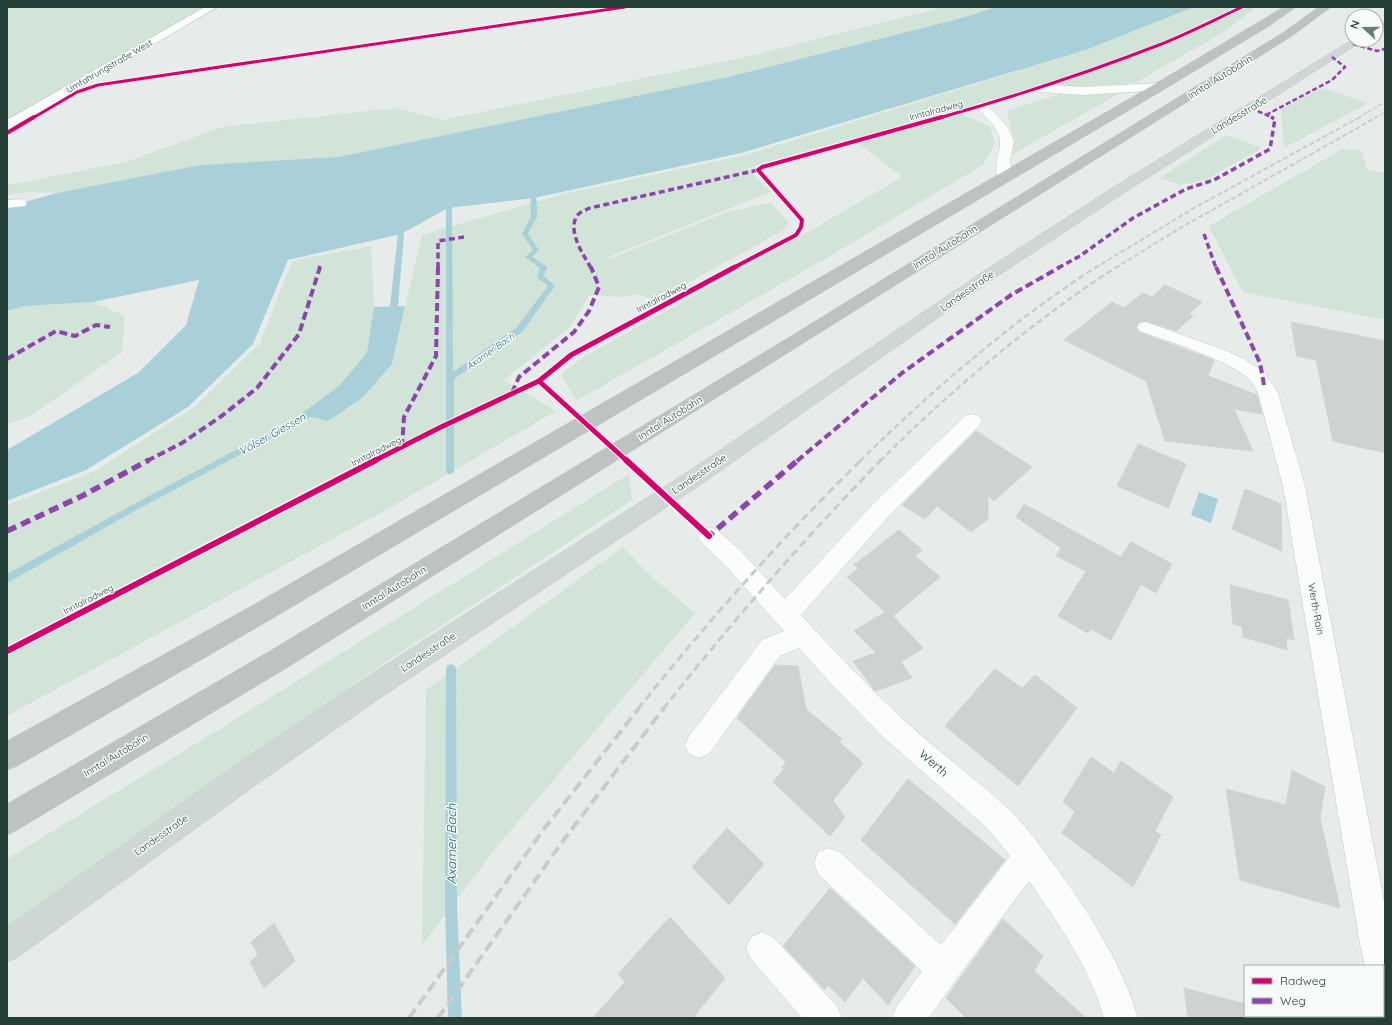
<svg xmlns="http://www.w3.org/2000/svg" width="1392" height="1025" font-family="Quicksand,sans-serif">
  <rect width="100%" height="100%" fill="#e7ecea"/>
  <!-- green -->
  <g fill="#d1e4d7">
    <polygon points="7,7 220,7 7,130"/>
    <polygon points="945,7 996,7 962,18 728,77 338,157 200,165 57,193 28,192 7,195 7,185 126,162 222,127 394,108 443,120 750,56"/>
    <polygon points="1194,7 1256,7 1224,32 1135,83 1073,87 1054,83 959,113 990,127 995,143 983,165 830,256 576,401 561,374 583,357 801,236 902,177 852,138 747,168 771,192 608,257 609,259 727,212 771,203 788,222 782,231 657,300 648,298 639,294 623,297 589,295 570,327 504,380 556,411 391,507 7,716 7,505 95,471 197,405 260,343 292,261 371,246 374,307 368,353 339,386 302,414 328,421 392,364 422,235 559,195 745,155 1086,50"/>
    <polygon points="1322,88 1368,103 1284,148 1281,109"/>
    <polygon points="1124,91 1011,155 1014,141 1007,111 1060,94 1087,95"/>
    <polygon points="1226,135 1262,148 1207,179 1180,185 1160,178"/>
    <polygon points="1344,148 1362,151 1367,170 1385,173 1385,320 1243,292 1209,226"/>
    <polygon points="93,302 125,316 122,352 32,415 7,425 7,311 24,306"/>
    <polygon points="629,474 632,500 364,677 7,927 7,859 210,735"/>
    <polygon points="623,547 653,578 695,613 500,843 422,945 426,690"/>
  </g>
  <!-- water -->
  <g fill="#a9d0d8">
    <polygon points="996,7 1194,7 1086,50 741,153 534,198 448,208 401,234 288,260 253,344 188,407 86,470 7,501 7,450 138,373 186,325 199,280 93,302 24,306 7,311 7,207 57,193 200,165 338,157 728,77 962,18"/>
    <polygon points="405,306 392,364 362,398 328,421 301,414 339,386 367,353 374,307"/>
    <polygon points="1199,492 1218,499 1211,523 1191,515"/>
  </g>
  <g fill="none" stroke-linecap="round" stroke-linejoin="round">
    <!-- stream -->
    <g fill="#a9d0d8" fill-rule="evenodd">
      <polygon points="533,184 536,186 537,217 528,234 539,250 532,257 546,266 547,267 544,276 555,286 522,332 454,379 454,472 450,475 446,472 446,197 449,195 452,197 453,372 516,328 548,286 537,277 540,268 525,257 533,250 522,234 531,217 530,186"/>
      <polygon points="395,221 397,222 404,234 398,306 393,318 389,320 385,318 390,306 398,234 392,223"/>
      <polygon points="317,407 321,410 320,412 140,508 7,583 7,574 134,504"/>
      <polygon points="451,664 455,666 456,669 457,906 462,1018 448,1018 445,906 446,669 447,666"/>
    </g>
  </g>
  <!-- building -->
  <g fill="#ced3d1" stroke="#cfd5d3">
    <polygon points="1165,285 1202,302 1189,314 1193,316 1176,331 1146,321 1139,322 1136,328 1139,332 1214,360 1208,376 1257,395 1262,414 1234,409 1253,451 1165,441 1146,381 1064,340 1112,302 1124,308 1143,293 1152,297"/>
    <polygon points="1291,322 1385,341 1385,453 1333,441 1316,360 1297,356"/>
    <polygon points="976,431 1032,467 994,501 988,496 988,519 971,532 937,506 925,519 902,505"/>
    <polygon points="1138,444 1186,464 1168,508 1117,486"/>
    <polygon points="1245,489 1281,504 1282,551 1232,529"/>
    <polygon points="1024,504 1121,557 1131,542 1172,564 1156,593 1141,584 1111,640 1091,629 1088,633 1058,616 1086,571 1056,556 1061,548 1016,517"/>
    <polygon points="899,530 922,550 915,556 940,577 893,616 923,648 901,662 912,678 875,691 853,661 876,653 854,631 885,612 847,577 859,568 854,565"/>
    <polygon points="1230,585 1288,600 1294,640 1286,638 1287,650 1243,637 1242,626 1233,624"/>
    <polygon points="775,665 798,666 806,709 842,739 839,742 863,763 833,800 845,817 830,836 773,782 784,769 782,767 786,762 737,718"/>
    <polygon points="995,669 1022,688 1035,675 1077,708 1018,786 945,726"/>
    <polygon points="1091,757 1114,773 1121,761 1173,797 1155,831 1161,835 1133,887 1062,833 1075,812 1063,802"/>
    <polygon points="1292,770 1325,787 1320,818 1340,908 1240,880 1226,789 1286,805"/>
    <polygon points="908,779 1005,860 955,924 861,840"/>
    <polygon points="727,828 764,864 729,905 692,867"/>
    <polygon points="830,888 915,966 888,1005 863,978 845,1002 828,985 825,990 783,946"/>
    <polygon points="670,917 725,978 693,1018 593,1018 625,982 618,974"/>
    <polygon points="1003,919 1043,956 1034,971 1086,1018 966,1018 946,998"/>
    <polygon points="274,923 295,961 264,988 250,962 258,955 251,942"/>
    <polygon points="1184,988 1245,1004 1245,1016 1269,1016 1269,1018 1188,1018"/>
  </g>
  <g fill="none" stroke-linecap="round" stroke-linejoin="round">
    <defs>
      <g id="minor">
        <polygon points="205,7 217,7 12,128 7,129 7,120"/>
        <polygon points="1159,83 1163,84 1165,87 1163,90 1083,95 1041,92 1037,91 1035,88 1037,85 1041,84 1083,87"/>
        <path d="M982 102 986 103 1009 129 1014 142 1010 160 1012 178 1010 181 1005 182 1000 181C991 168 1001 154 1000 141 999 126 984 117 976 106L978 103Z"/>
        <polygon points="20,199 25,200 27,203 25,206 7,208 7,200"/>
        <path d="M1146 322 1227 351 1244 359 1264 372 1278 393 1305 486 1385 907V981L1383 982V966H1365L1360 944 1283 486 1258 393C1256 389 1253 384 1250 380 1228 359 1169 342 1140 331L1137 327 1140 323Z"/>
        <path d="M972 414 979 416 982 421 979 426 889 516 801 615C834 651 867 686 903 719 936 750 973 776 1006 807 1026 825 1042 848 1058 870 1091 916 1122 964 1138 1018H1104C1090 968 1058 923 1029 881L955 981 929 1018H892L897 1006 922 971 818 874 814 863 818 852 829 848 840 852 941 945 1010 856 987 828 884 738 835 688 799 648 780 656 709 754 699 758 689 754 685 745 689 736 762 640 784 631 724 564 701 542 698 536 701 530 709 527 717 530 740 550 785 599 873 504 965 416Z"/>
        <polygon points="762,932 773,937 837,1006 842,1018 802,1018 751,959 746,948 751,937"/>
      </g>
      <g id="major">
        <polygon points="1385,22 1385,29 1376,33 1376,26"/>
        <polygon points="1352,40 1364,40 1127,191 993,279 706,481 380,698 260,782 18,957 7,962 7,927 240,762 362,680 692,469 981,273 1117,185"/>
      </g>
      <g id="highway">
        <polygon points="1284,7 1296,7 1269,26 1163,90 268,621 17,766 7,770 7,741 250,607 1155,84"/>
        <polygon points="1319,7 1331,7 1292,36 288,667 17,830 7,835 7,804 270,651 788,338 1284,32"/>
      </g>
    </defs>
    <!-- minor casing -->
    <use href="#minor" stroke="#c4c9c7" stroke-width="1"/>
    <!-- major casing -->
    <use href="#major" stroke="#c2cac9" stroke-width="1"/>
    <!-- highway casing -->
    <use href="#highway" stroke="#c2cac9" stroke-width="1"/>
    <!-- minor -->
    <use href="#minor" fill="#fbfcfc" fill-rule="evenodd"/>
    <!-- major -->
    <use href="#major" fill="#cfd7d5" fill-rule="evenodd"/>
    <!-- highway -->
    <use href="#highway" fill="#bcc3c2" fill-rule="evenodd"/>
    <!-- rail-far4 -->
    <g stroke="#c8cccb" stroke-width="1.5" stroke-dasharray="4 2" stroke-linecap="butt">
      <polyline points="1358,118 1385,102"/>
      <polyline points="1375,118 1385,112"/>
    </g>
    <!-- rail-far3 -->
    <g stroke="#c8cccb" stroke-width="2" stroke-dasharray="5 2.5" stroke-linecap="butt">
      <polyline points="1095,268 1194,208 1360,117"/>
      <polyline points="1115,268 1182,227 1377,117"/>
    </g>
    <!-- rail-far2 -->
    <g stroke="#c8cccb" stroke-width="2.5" stroke-dasharray="6 3.5" stroke-linecap="butt">
      <path d="M860 461C932 390 1010 323 1096 267"/>
      <path d="M880 461C952 389 1031 323 1116 267"/>
    </g>
    <!-- rail-far1 -->
    <g stroke="#c8cccb" stroke-width="3" stroke-dasharray="8 4.5" stroke-linecap="butt">
      <path d="M638 709C707 622 782 538 861 460"/>
      <path d="M663 709C732 622 804 539 881 460"/>
    </g>
    <!-- rail -->
    <g stroke="#c8cccb" stroke-width="4" stroke-dasharray="11 5.5" stroke-linecap="butt">
      <polyline points="409,1018 544,829 639,708"/>
      <polyline points="438,1018 565,838 664,708"/>
    </g>
    <!-- quiet-far3 -->
    <g stroke="#8e44ad" stroke-width="2.5" stroke-dasharray="5 2.5" stroke-linecap="butt">
      <polyline points="1353,44 1377,51 1385,49"/>
      <polyline points="1251,108 1273,118"/>
      <polyline points="1266,115 1332,80 1345,67 1332,57"/>
    </g>
    <!-- quiet-far2 -->
    <g stroke="#8e44ad" stroke-width="3.5" stroke-dasharray="6 3.5" stroke-linecap="butt">
      <polyline points="1204,234 1216,268"/>
      <polyline points="319,268 320,266"/>
      <polyline points="438,268 438,241 464,237"/>
      <path d="M591 268C584 256 567 231 577 216 579 212 586 210 590 208L758 170"/>
      <polyline points="1058,268 1080,256 1133,218 1186,189 1214,180 1270,149 1275,119 1271,117"/>
    </g>
    <!-- quiet-far1 -->
    <g stroke="#8e44ad" stroke-width="4" stroke-dasharray="8 4" stroke-linecap="butt">
      <polyline points="1216,267 1260,363 1264,385"/>
      <polyline points="7,359 56,331 75,336 96,325 110,327"/>
      <polyline points="512,393 519,377 574,332 589,311 599,287 591,267"/>
      <polyline points="402,447 404,417 436,356 438,267"/>
      <polyline points="147,461 182,443 223,415 257,388 299,334 320,267"/>
      <polyline points="797,461 902,373 1011,295 1060,267"/>
    </g>
    <!-- quiet -->
    <g stroke="#8e44ad" stroke-width="5.5" stroke-dasharray="10 5.5" stroke-linecap="butt">
      <polyline points="7,531 82,496 149,460"/>
      <polyline points="706,533 709,536 798,460"/>
    </g>
    <defs>
      <g id="cycleway-far3">
        <polyline points="33,118 77,92 98,85 625,7"/>
        <path d="M939 118C1013 97 1087 73 1159 45 1187 34 1214 20 1242 7"/>
      </g>
      <g id="cycleway-far2">
        <polyline points="7,133 34,117"/>
        <polyline points="733,268 796,235 801,227 802,220 758,170 762,167 942,117"/>
      </g>
      <g id="cycleway-far1">
        <polyline points="539,381 627,461"/>
        <polyline points="374,461 439,428 539,381 571,355 735,267"/>
      </g>
      <g id="cycleway">
        <polyline points="626,460 709,536"/>
        <polyline points="7,651 376,460"/>
      </g>
    </defs>
    <!-- cycleway-far3 casing -->
    <use href="#cycleway-far3" stroke="#f6faf8" stroke-width="4.5"/>
    <!-- cycleway-far2 casing -->
    <use href="#cycleway-far2" stroke="#f6faf8" stroke-width="5.5"/>
    <!-- cycleway-far1 casing -->
    <use href="#cycleway-far1" stroke="#f6faf8" stroke-width="7"/>
    <!-- cycleway casing -->
    <use href="#cycleway" stroke="#f6faf8" stroke-width="9"/>
    <!-- cycleway-far3 -->
    <use href="#cycleway-far3" stroke="#d6006c" stroke-width="3"/>
    <!-- cycleway-far2 -->
    <use href="#cycleway-far2" stroke="#d6006c" stroke-width="4"/>
    <!-- cycleway-far1 -->
    <use href="#cycleway-far1" stroke="#d6006c" stroke-width="5"/>
    <!-- cycleway -->
    <use href="#cycleway" stroke="#d6006c" stroke-width="6"/>
  </g>
  <g text-anchor="middle" dominant-baseline="central" stroke-width="3" stroke-linejoin="round" paint-order="stroke">
    <!-- far-street labels -->
    <g font-size="9" fill="#244039" stroke="#f6faf8">
      <text transform="translate(109 66) rotate(-30)">Umfahrungstraße West</text>
      <text transform="translate(936 110) rotate(-15)">Inntalradweg</text>
      <text transform="translate(661 297) rotate(-28)">Inntalradweg</text>
      <text transform="translate(376 451) rotate(-27)">Inntalradweg</text>
      <text transform="translate(88 599) rotate(-27)">Inntalradweg</text>
    </g>
    <!-- far-water labels -->
    <g font-size="9" font-style="italic" fill="#1f687b" stroke="#f6faf8">
      <text transform="translate(490 351) rotate(-35)">Axamer Bach</text>
    </g>
    <!-- street labels -->
    <g font-size="10" fill="#244039" stroke="#f6faf8">
      <text transform="translate(1220 77) rotate(-32)">Inntal Autobahn</text>
      <text transform="translate(1239 115) rotate(-31)">Landesstraße</text>
      <text transform="translate(945 247) rotate(-32)">Inntal Autobahn</text>
      <text transform="translate(967 291) rotate(-35)">Landesstraße</text>
      <text transform="translate(670 418) rotate(-32)">Inntal Autobahn</text>
      <text transform="translate(699 474) rotate(-34)">Landesstraße</text>
      <text transform="translate(394 588) rotate(-32)">Inntal Autobahn</text>
      <text transform="translate(1316 609) rotate(80)">Werth-Rain</text>
      <text transform="translate(428 652) rotate(-33)">Landesstraße</text>
      <text transform="translate(116 755) rotate(-31)">Inntal Autobahn</text>
      <text transform="translate(161 835) rotate(-35)">Landesstraße</text>
    </g>
    <!-- water labels -->
    <g font-size="11" font-style="italic" fill="#1f687b" stroke="#f6faf8">
      <text transform="translate(272 434) rotate(-29)">Völser Giessen</text>
    </g>
    <!-- near-street labels -->
    <g font-size="12" fill="#244039" stroke="#f6faf8">
      <text transform="translate(934 763) rotate(41)">Werth</text>
    </g>
    <!-- near-water labels -->
    <g font-size="13" font-style="italic" fill="#1f687b" stroke="#f6faf8">
      <text transform="translate(451 844) rotate(-90)">Axamer Bach</text>
    </g>
  </g>
  <!-- border -->
  <rect width="1392" height="1025" fill="none" stroke="#244039" stroke-width="16"/>
  <!-- legend -->
  <rect x="1244" y="965" width="140" height="52" fill="#f6faf8" stroke="#a2b0ac"/>
  <rect x="1252" y="978" width="20" height="6" fill="#d6006c" stroke="#a2b0ac"/>
  <text x="1280" y="985" font-size="12" fill="#244039">Radweg</text>
  <rect x="1252" y="998" width="20" height="6" fill="#8e44ad" stroke="#a2b0ac"/>
  <text x="1280" y="1005" font-size="12" fill="#244039">Weg</text>
  <!-- north arrow -->
  <g transform="translate(1364 28) rotate(291)"><circle r="19" fill="#f6faf8" stroke="#a2b0ac"/>
  <path d="M0-3L7 15L0 10L-7 15Z" fill="#687c77"/>
  <text y="-6" font-size="11" font-weight="bold" text-anchor="middle" fill="#244039">N</text>
  </g>
</svg>
